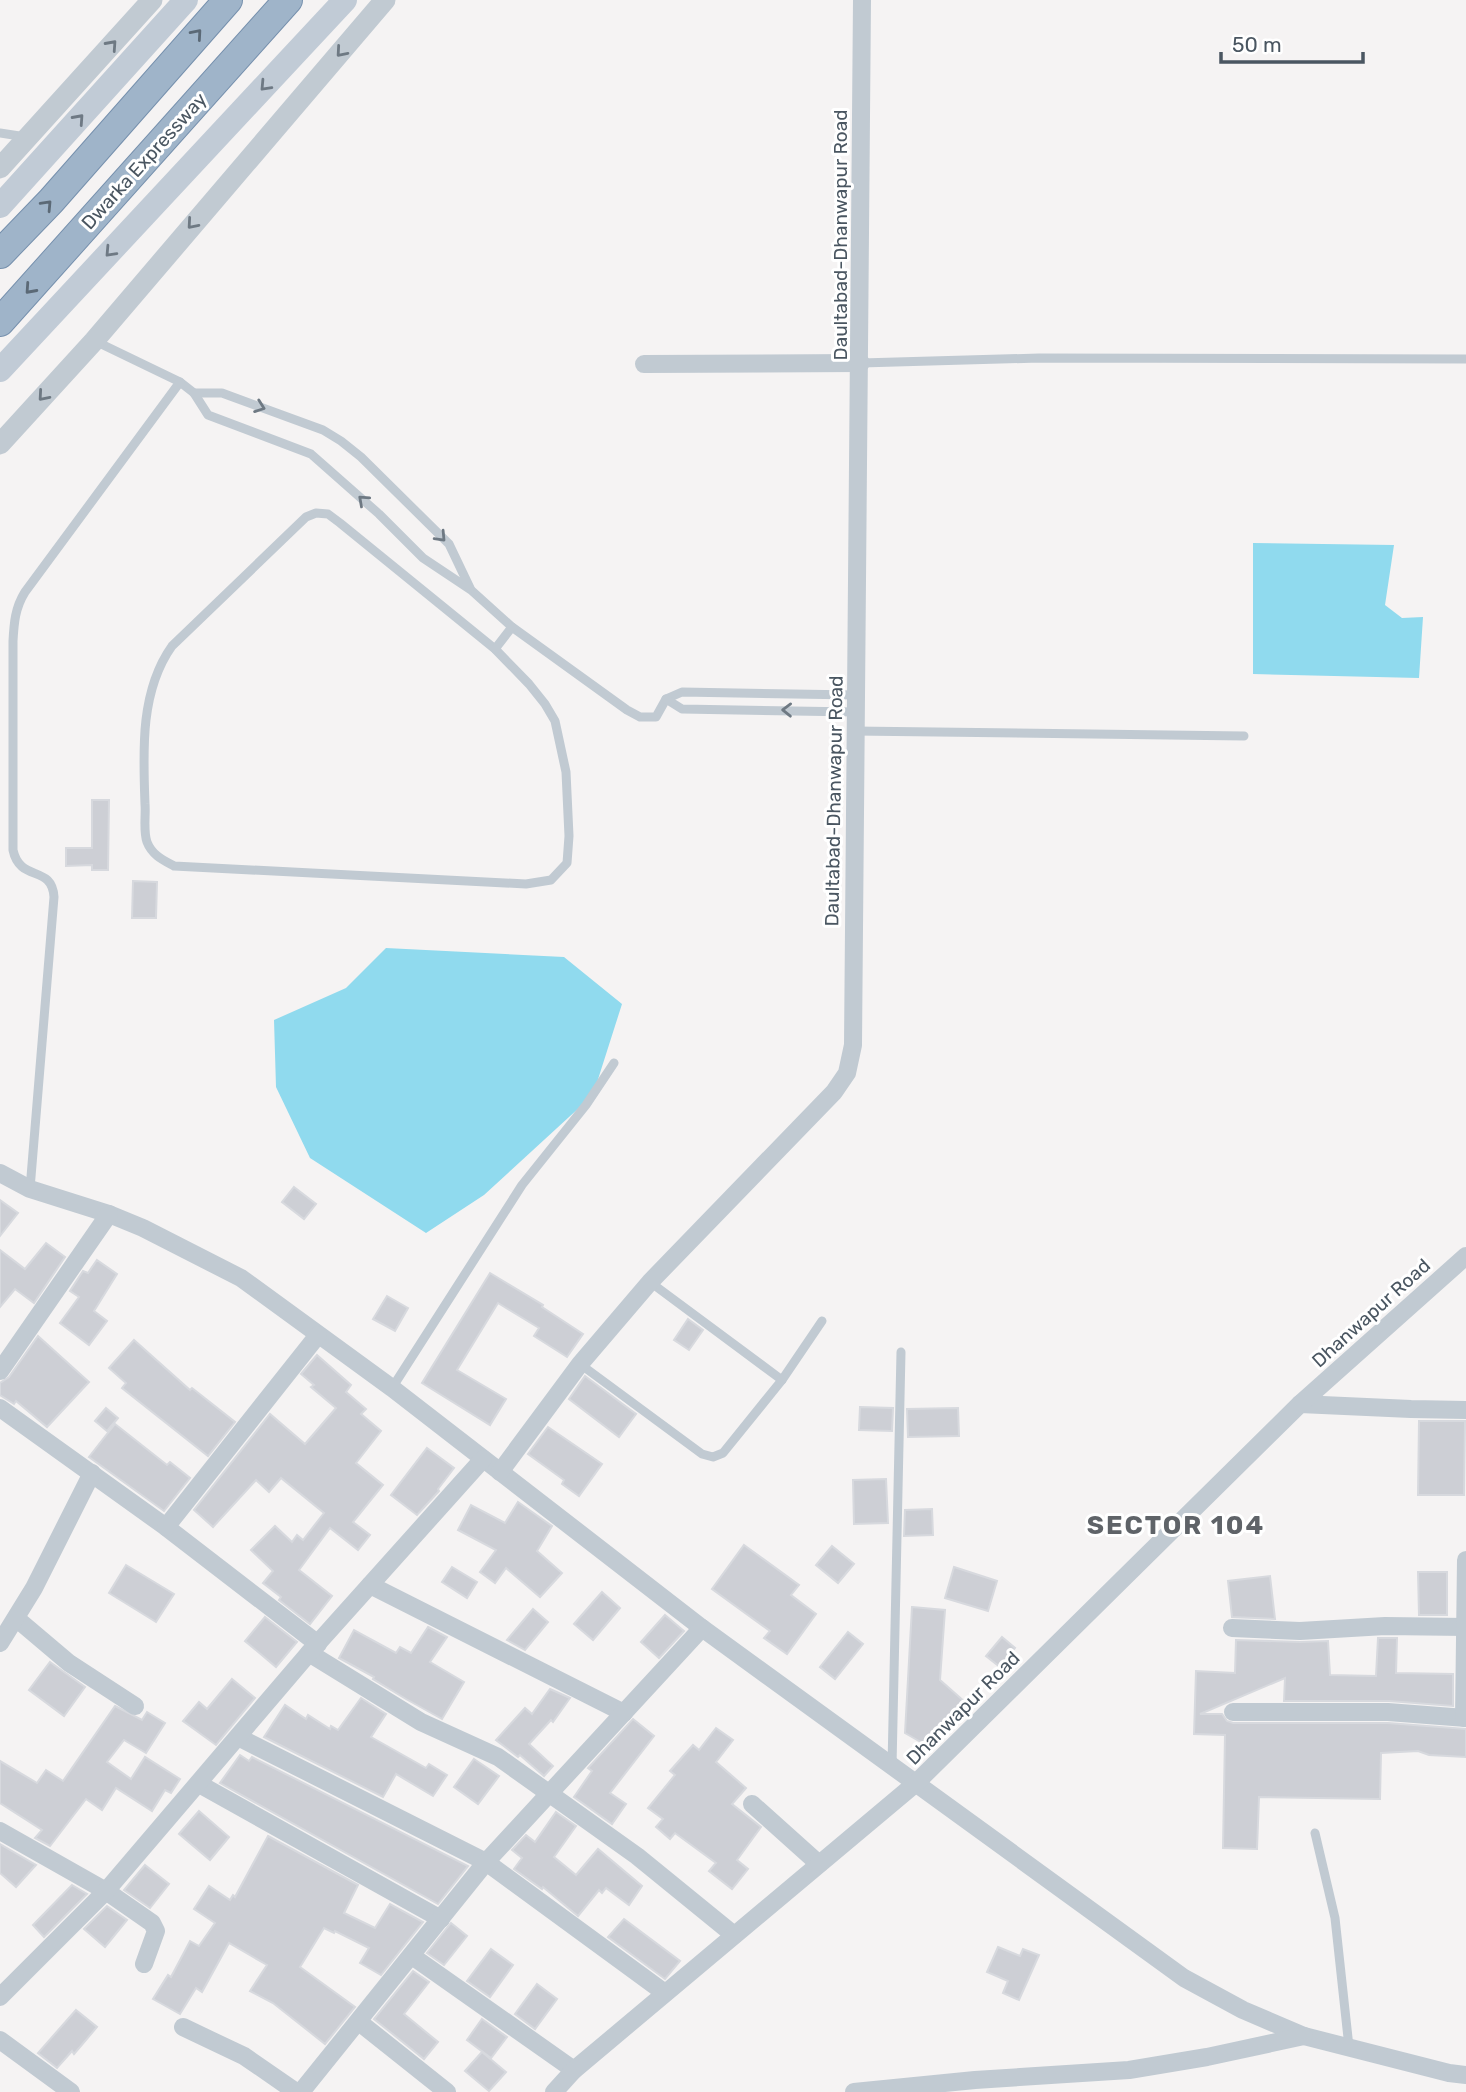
<svg xmlns="http://www.w3.org/2000/svg" width="1466" height="2092" font-family="Rubik,sans-serif">
  <rect width="100%" height="100%" fill="#f5f3f3"/>
  <!-- water -->
  <g fill="#90daee">
    <polygon points="1253,543 1394,545 1385,605 1402,618 1423,617 1419,678 1253,674"/>
    <polygon points="386,948 564,957 622,1004 593,1095 484,1195 426,1233 310,1158 276,1087 274,1020 346,988"/>
  </g>
  <!-- building -->
  <g fill="#cdcfd5" stroke="#d7d9de" stroke-width="2">
    <polygon points="92,800 109,800 108,870 92,870 92,865 66,866 66,848 92,848"/>
    <polygon points="133,881 157,882 156,918 132,918"/>
    <polygon points="294,1187 316,1204 304,1219 282,1202"/>
    <polygon points="0,1200 18,1213 0,1236"/>
    <polygon points="46,1243 65,1257 34,1303 15,1289 0,1307 0,1250 25,1269"/>
    <polygon points="97,1260 117,1274 94,1311 107,1321 89,1345 60,1323 79,1297 70,1291 83,1271 88,1273"/>
    <polygon points="490,1273 543,1305 542,1307 583,1334 567,1357 534,1336 539,1328 498,1303 457,1370 506,1399 490,1425 422,1383"/>
    <polygon points="387,1296 408,1308 395,1331 373,1319"/>
    <polygon points="688,1319 703,1330 689,1350 674,1340"/>
    <polygon points="38,1336 89,1382 47,1427 16,1401 14,1404 0,1395 0,1383 9,1377"/>
    <polygon points="134,1340 190,1390 192,1388 235,1422 208,1456 122,1388 126,1383 109,1368"/>
    <polygon points="317,1355 351,1385 346,1392 366,1409 361,1414 381,1431 356,1463 383,1485 353,1522 370,1535 358,1550 330,1528 299,1570 332,1596 310,1624 279,1600 281,1597 263,1583 273,1571 251,1550 275,1526 292,1542 297,1535 303,1540 324,1513 281,1478 269,1492 256,1480 213,1527 194,1510 270,1414 305,1444 336,1408 311,1387 314,1385 301,1374"/>
    <polygon points="585,1376 636,1414 619,1437 569,1399"/>
    <polygon points="860,1407 893,1408 892,1431 859,1430"/>
    <polygon points="106,1408 118,1418 107,1431 95,1421"/>
    <polygon points="958,1408 959,1436 908,1437 907,1409"/>
    <polygon points="1419,1421 1465,1421 1464,1495 1418,1495"/>
    <polygon points="115,1424 167,1465 170,1462 190,1478 164,1511 89,1457"/>
    <polygon points="548,1427 602,1464 579,1496 562,1484 564,1480 528,1454"/>
    <polygon points="427,1448 454,1468 438,1489 439,1491 417,1515 391,1495"/>
    <polygon points="886,1479 888,1523 854,1524 853,1480"/>
    <polygon points="518,1502 552,1526 537,1551 562,1573 540,1597 506,1568 495,1583 480,1572 496,1550 458,1530 471,1505 505,1523"/>
    <polygon points="932,1509 933,1535 904,1536 905,1510"/>
    <polygon points="744,1545 799,1585 791,1595 816,1614 787,1654 764,1638 770,1631 712,1589"/>
    <polygon points="832,1546 854,1564 838,1583 816,1565"/>
    <polygon points="126,1565 174,1594 156,1622 109,1593"/>
    <polygon points="452,1567 477,1582 467,1598 442,1582"/>
    <polygon points="954,1567 997,1581 988,1611 945,1598"/>
    <polygon points="1418,1572 1447,1572 1447,1615 1419,1615"/>
    <polygon points="1270,1576 1275,1619 1232,1617 1228,1581"/>
    <polygon points="602,1592 620,1608 593,1640 574,1624"/>
    <polygon points="912,1607 945,1610 940,1680 965,1702 926,1745 905,1733"/>
    <polygon points="533,1609 548,1622 525,1650 507,1640"/>
    <polygon points="665,1615 684,1631 659,1658 641,1642"/>
    <polygon points="265,1617 297,1642 276,1667 245,1641"/>
    <polygon points="428,1627 447,1637 430,1662 464,1682 442,1719 406,1699 373,1679 374,1677 339,1658 354,1630 396,1653 400,1647 411,1653"/>
    <polygon points="848,1632 863,1644 835,1679 820,1667"/>
    <polygon points="1002,1637 1015,1648 1000,1667 986,1656"/>
    <polygon points="1378,1638 1397,1638 1396,1673 1453,1674 1453,1706 1389,1701 1284,1701 1285,1678 1200,1714 1222,1714 1227,1721 1233,1723 1388,1723 1466,1729 1466,1757 1429,1755 1418,1751 1381,1753 1380,1799 1259,1797 1257,1849 1223,1848 1225,1735 1194,1734 1196,1671 1235,1673 1236,1640 1300,1642 1328,1641 1330,1675 1376,1676"/>
    <polygon points="50,1662 85,1687 64,1716 29,1690"/>
    <polygon points="232,1679 255,1698 216,1745 183,1721 199,1702 207,1709"/>
    <polygon points="550,1689 570,1698 553,1722 551,1720 529,1744 553,1766 544,1776 520,1755 518,1757 496,1740 525,1708 532,1714"/>
    <polygon points="361,1698 386,1714 371,1737 426,1768 429,1764 447,1775 433,1796 396,1774 383,1797 264,1737 285,1705 306,1719 308,1715 330,1729 331,1726 338,1730"/>
    <polygon points="115,1706 142,1720 147,1712 165,1723 146,1753 124,1740 107,1762 131,1779 145,1757 180,1779 171,1793 165,1790 152,1811 116,1788 102,1810 86,1799 50,1846 35,1838 42,1830 0,1803 0,1761 37,1783 46,1770 63,1781"/>
    <polygon points="633,1719 654,1736 610,1793 626,1804 612,1824 574,1797 592,1771 588,1768"/>
    <polygon points="716,1728 733,1740 716,1762 746,1788 732,1804 761,1827 737,1860 748,1869 732,1889 709,1871 716,1863 675,1833 670,1839 656,1827 663,1819 648,1808 675,1775 670,1771 693,1745 699,1750"/>
    <polygon points="240,1755 249,1761 252,1757 468,1866 438,1904 220,1783"/>
    <polygon points="474,1759 499,1776 478,1804 454,1787"/>
    <polygon points="199,1811 229,1837 210,1860 179,1834"/>
    <polygon points="556,1812 576,1826 554,1857 576,1875 598,1849 642,1886 629,1905 606,1888 602,1893 599,1890 578,1916 543,1887 542,1889 514,1869 522,1858 512,1850 526,1835 535,1842"/>
    <polygon points="268,1836 358,1885 344,1913 375,1928 390,1904 423,1922 381,1975 360,1963 369,1948 335,1931 334,1933 324,1928 300,1967 355,2007 325,2044 273,2003 250,1991 267,1965 229,1943 202,1992 196,1988 180,2014 153,1999 168,1975 171,1977 190,1941 199,1946 215,1923 194,1909 209,1886 230,1900 233,1895 235,1897"/>
    <polygon points="0,1844 36,1865 16,1887 0,1873"/>
    <polygon points="145,1865 169,1884 150,1908 124,1890"/>
    <polygon points="72,1885 87,1894 44,1937 33,1925"/>
    <polygon points="107,1906 127,1920 105,1947 84,1929"/>
    <polygon points="624,1919 680,1961 665,1979 608,1937"/>
    <polygon points="451,1923 467,1936 444,1965 427,1953"/>
    <polygon points="998,1947 1020,1956 1023,1949 1039,1955 1019,2000 1003,1993 1008,1981 987,1972"/>
    <polygon points="491,1949 513,1965 490,1997 467,1981"/>
    <polygon points="413,1971 429,1982 404,2014 438,2042 424,2059 374,2019"/>
    <polygon points="537,1984 557,1999 535,2029 515,2014"/>
    <polygon points="76,2010 97,2027 74,2054 72,2051 57,2068 38,2053"/>
    <polygon points="482,2019 507,2037 491,2058 467,2040"/>
    <polygon points="482,2052 506,2072 489,2091 465,2071"/>
  </g>
  <g fill="none" stroke-linecap="round" stroke-linejoin="round">
    <defs>
      <g id="trunk">
        <polyline points="0,254 51,201 228,0"/>
        <polyline points="0,322 288,0"/>
      </g>
    </defs>
    <!-- trunk casing -->
    <use href="#trunk" stroke="#7690ad" stroke-width="30"/>
    <!-- service -->
    <g stroke="#c1cad2" stroke-width="9">
      <polyline points="0,133 26,137"/>
      <polyline points="95,341 180,382 194,393 208,415 311,454 379,514 423,558 471,590 512,627 627,710 640,717 656,717 666,699 682,692 856,695"/>
      <polyline points="861,363 1039,358 1466,359"/>
      <polyline points="194,393 222,393 323,430 341,441 361,457 449,544 470,588"/>
      <path d="M316 513 328 514 340 523 495 649 529 684 545 704 555 721 566 772 569 836 567 863 551 880 526 884 174 866C163 860 152 855 147 842 143 831 146 815 145 804 143 751 140 691 172 646L306 517Z"/>
      <polyline points="495,649 512,627"/>
      <polyline points="666,699 682,709 856,712"/>
      <polyline points="854,731 1244,736"/>
      <path d="M30 1189 54 897C52 864 20 883 13 850V641C14 623 15 608 25 592L180 382"/>
      <polyline points="650,1282 782,1380"/>
      <polyline points="580,1364 702,1454 713,1457 723,1453 782,1380 822,1321"/>
      <polyline points="392,1388 522,1185 586,1105 614,1063"/>
      <polyline points="892,1766 901,1352"/>
      <polyline points="1315,1833 1335,1918 1349,2047"/>
    </g>
    <!-- minor -->
    <g stroke="#c1cad2" stroke-width="18">
      <polyline points="644,364 861,363"/>
      <polyline points="0,1173 30,1189 109,1214 143,1228 241,1278 392,1388 702,1628 1184,1978 1243,2010 1304,2036 1449,2073 1466,2075"/>
      <polyline points="0,1371 109,1214"/>
      <polyline points="1300,1404 1411,1409 1466,1410"/>
      <polyline points="0,1408 166,1527 318,1644"/>
      <path d="M500 1472 580 1364 650 1282 834 1092 847 1073 853 1045C854 696 862 348 862 0"/>
      <polyline points="166,1527 318,1335"/>
      <polyline points="370,1585 624,1713"/>
      <polyline points="17,1619 69,1663 135,1706"/>
      <polyline points="1232,1628 1300,1631 1385,1626 1466,1627"/>
      <polyline points="0,1643 34,1588 92,1473"/>
      <polyline points="309,1653 421,1722 498,1757 637,1856 734,1935"/>
      <polyline points="1233,1712 1388,1712 1466,1718"/>
      <polyline points="1464,1718 1466,1560"/>
      <polyline points="238,1737 486,1862 665,1993"/>
      <polyline points="199,1784 441,1919"/>
      <polyline points="752,1804 819,1864"/>
      <polyline points="0,1831 106,1891 152,1923 156,1931 144,1964"/>
      <polyline points="412,1956 574,2070"/>
      <polyline points="0,1997 106,1891 309,1653 483,1459"/>
      <polyline points="359,2022 447,2092"/>
      <polyline points="183,2027 244,2056 296,2092"/>
      <polyline points="0,2040 71,2092"/>
      <polyline points="301,2092 486,1862 702,1628"/>
      <polyline points="554,2092 574,2070 916,1783 1300,1404 1466,1256"/>
      <polyline points="854,2092 975,2080 1129,2070 1207,2057 1304,2036"/>
    </g>
    <!-- tertiary -->
    <g stroke="#c1cad2" stroke-width="21">
      <polyline points="0,168 152,0"/>
      <polyline points="0,444 94,341 385,0"/>
    </g>
    <!-- secondary -->
    <g stroke="#c1cbd6" stroke-width="24">
      <polyline points="0,206 186,0"/>
      <polyline points="0,370 345,0"/>
    </g>
    <!-- trunk -->
    <use href="#trunk" stroke="#9fb4c9" stroke-width="28"/>
  </g>
  <!-- one-way arrows -->
  <defs><path id="oneway-chevron" d="M-2-3.5L2.5 0L-2 3.5" fill="none" stroke-width="1.6" stroke-linecap="round" stroke-linejoin="round" transform="scale(1.75)"/></defs>
  <g stroke="#5b6976">
    <use href="#oneway-chevron" transform="translate(197 34) rotate(-49)"/>
    <use href="#oneway-chevron" transform="translate(47 205) rotate(-47)"/>
    <use href="#oneway-chevron" transform="translate(30 289) rotate(132)"/>
  </g>
  <g stroke="#6e7983">
    <use href="#oneway-chevron" transform="translate(112 45) rotate(-48)"/>
    <use href="#oneway-chevron" transform="translate(341 52) rotate(131)"/>
    <use href="#oneway-chevron" transform="translate(192 224) rotate(131)"/>
    <use href="#oneway-chevron" transform="translate(43 396) rotate(131)"/>
    <use href="#oneway-chevron" transform="translate(260 407) rotate(20)"/>
    <use href="#oneway-chevron" transform="translate(363 500) rotate(-138)"/>
    <use href="#oneway-chevron" transform="translate(441 537) rotate(47)"/>
    <use href="#oneway-chevron" transform="translate(787 710) rotate(-179)"/>
  </g>
  <g stroke="#6e7984">
    <use href="#oneway-chevron" transform="translate(265 86) rotate(133)"/>
    <use href="#oneway-chevron" transform="translate(79 119) rotate(-48)"/>
    <use href="#oneway-chevron" transform="translate(110 252) rotate(133)"/>
  </g>
  <g text-anchor="middle" dominant-baseline="central" stroke-width="6" stroke-linejoin="round" paint-order="stroke">
    <!-- street labels -->
    <g font-size="19" fill="#4a5661" stroke="#fff">
      <text transform="translate(144 161) rotate(-48)">Dwarka Expressway</text>
      <text transform="translate(840 235) rotate(-90)">Daultabad-Dhanwapur Road</text>
      <text transform="translate(834 801) rotate(-89)">Daultabad-Dhanwapur Road</text>
      <text transform="translate(1371 1313) rotate(-42)">Dhanwapur Road</text>
      <text transform="translate(963 1708) rotate(-45)">Dhanwapur Road</text>
    </g>
    <!-- district labels -->
    <g font-size="26" font-weight="bold" letter-spacing="2" fill="#5f6368" stroke="#fff">
      <text x="1176" y="1525">SECTOR 104</text>
    </g>
  </g>
  <!-- scale -->
  <path d="M1221 52v10h142v-10" fill="none" stroke="#4a5661" stroke-width="3.5"/>
  <text x="1232" y="52" font-size="21" fill="#4a5661" stroke="#ffffff" stroke-width="5" paint-order="stroke">50 m</text>
</svg>
